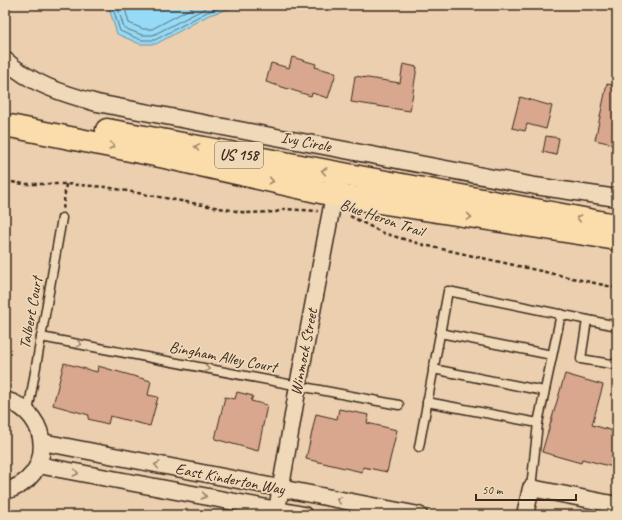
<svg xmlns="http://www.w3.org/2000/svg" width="622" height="520" font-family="Caveat,sans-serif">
  <rect width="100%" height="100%" fill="#ebcfaf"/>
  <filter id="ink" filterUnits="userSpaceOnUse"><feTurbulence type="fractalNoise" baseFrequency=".025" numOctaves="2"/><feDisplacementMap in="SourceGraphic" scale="8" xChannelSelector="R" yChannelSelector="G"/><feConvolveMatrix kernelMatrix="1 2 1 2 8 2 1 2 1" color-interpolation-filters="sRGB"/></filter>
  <g filter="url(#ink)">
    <!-- water -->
    <polygon fill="#95daf7" stroke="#7194a0" points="108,5 242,5 209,15 156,44 140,44 117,34"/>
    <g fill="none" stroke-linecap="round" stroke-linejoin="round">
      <!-- shore -->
      <g stroke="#5f7075" stroke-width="1">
        <polyline points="112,5 120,31 141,40 155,40 207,12 228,5"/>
        <polyline points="117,5 124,28 142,35 153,35 212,5"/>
        <polyline points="124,5 129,23 143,29 152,29 197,5"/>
      </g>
    </g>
    <!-- building -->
    <g fill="#d9a78d" stroke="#3b2a1e">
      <polygon points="292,57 316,64 315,67 336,73 328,98 312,93 311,96 266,82 271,63 289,68"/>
      <polygon points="403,64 417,67 410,111 351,102 355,76 400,83"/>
      <polygon points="607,84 617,86 617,145 595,140"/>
      <polygon points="520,97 552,106 546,129 527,124 525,131 512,128"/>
      <polygon points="546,136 559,138 556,155 543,152"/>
      <polygon points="64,363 97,372 98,366 151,381 148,395 158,397 150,426 110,416 108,424 88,419 89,415 53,405"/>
      <polygon points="565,374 603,385 592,425 617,432 617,468 582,459 581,463 542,452"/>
      <polygon points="237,392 253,396 251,401 267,405 258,451 215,439 225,397 235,399"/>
      <polygon points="339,409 369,415 367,423 397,430 387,472 363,467 362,472 306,459 316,414 337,419"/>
    </g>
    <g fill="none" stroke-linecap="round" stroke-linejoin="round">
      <defs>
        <g id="lane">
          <polyline points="587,320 581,359 617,365"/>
          <polyline points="440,333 552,355"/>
          <polyline points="41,337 399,405"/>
          <polyline points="433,369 544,391"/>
          <polyline points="427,402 538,423 561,314"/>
          <polyline points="28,412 62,218"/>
          <polyline points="419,447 448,291 617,326"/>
          <polyline points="531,488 538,423"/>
        </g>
        <g id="street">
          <path d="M5 60C31 84 64 94 97 103L535 186 617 198"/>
          <path d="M5 400C53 413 55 479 5 491"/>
          <polyline points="42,442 419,515"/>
          <polyline points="38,465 304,515"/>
          <polyline points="277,510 298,386 334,195 338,186"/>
          <polyline points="525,515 531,488 617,505"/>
        </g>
        <g id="primary">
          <polyline points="5,125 165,157 334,195 617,239"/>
          <polyline points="107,130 610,224"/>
        </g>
      </defs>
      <!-- lane casing -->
      <use href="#lane" stroke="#3b2a1e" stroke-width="11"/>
      <!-- street casing -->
      <use href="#street" stroke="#3b2a1e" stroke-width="19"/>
      <!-- primary casing -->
      <use href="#primary" stroke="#3b2a1e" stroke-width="25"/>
      <!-- path -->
      <g stroke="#3b2a1e" stroke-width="2.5" stroke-dasharray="4 3" stroke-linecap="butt">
        <polyline points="5,181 24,184 66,184 105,187 247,213 276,212 284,209 318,211"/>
        <polyline points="63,209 66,184"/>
        <polyline points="350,216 383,233 424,245 617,288"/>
      </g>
      <!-- lane -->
      <use href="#lane" stroke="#efd9b8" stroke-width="8"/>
      <!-- street -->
      <use href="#street" stroke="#efd9b8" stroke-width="16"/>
      <!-- primary -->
      <use href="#primary" stroke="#fbdcab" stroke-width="22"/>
    </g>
    <!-- one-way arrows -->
    <defs><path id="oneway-chevron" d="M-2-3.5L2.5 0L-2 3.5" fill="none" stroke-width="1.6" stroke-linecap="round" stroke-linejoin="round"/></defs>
    <g stroke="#9b8364">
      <use href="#oneway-chevron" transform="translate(112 146) rotate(12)"/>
      <use href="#oneway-chevron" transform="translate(197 147) rotate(-169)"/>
      <use href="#oneway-chevron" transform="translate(324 171) rotate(-169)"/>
      <use href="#oneway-chevron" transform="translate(271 181) rotate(12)"/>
      <use href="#oneway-chevron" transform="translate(469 217) rotate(9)"/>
      <use href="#oneway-chevron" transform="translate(579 218) rotate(-169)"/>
    </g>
    <g stroke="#95826b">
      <use href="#oneway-chevron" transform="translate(79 344) rotate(11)"/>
      <use href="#oneway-chevron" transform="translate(207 369) rotate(11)"/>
      <use href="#oneway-chevron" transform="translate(157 465) rotate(-169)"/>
      <use href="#oneway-chevron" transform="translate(76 473) rotate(11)"/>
      <use href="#oneway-chevron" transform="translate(204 496) rotate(11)"/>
      <use href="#oneway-chevron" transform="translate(339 500) rotate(-169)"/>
    </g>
  </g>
  <g text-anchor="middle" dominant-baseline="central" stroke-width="3.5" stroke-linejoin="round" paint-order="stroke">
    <!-- shield labels -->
    <rect fill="#efd9b8" stroke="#715e4c" stroke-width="1" x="215" y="142" width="48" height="26" rx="3"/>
    <g font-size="15" font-weight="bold" fill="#3b2a1e">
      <text x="239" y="155">US 158</text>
    </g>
    <!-- street labels -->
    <g font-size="16" fill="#3b2a1e" stroke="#efd9b8">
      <text transform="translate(306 142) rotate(11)">Ivy Circle</text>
      <text transform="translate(382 218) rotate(19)">Blue Heron Trail</text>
      <text transform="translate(31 313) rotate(-80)">Talbert Court</text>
      <text transform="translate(304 352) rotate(-79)">Winmock Street</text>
      <text transform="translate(223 357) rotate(11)">Bingham Alley Court</text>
      <text transform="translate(230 479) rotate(11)">East Kinderton Way</text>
    </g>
  </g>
  <!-- margin -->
  <rect width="622" height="520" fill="none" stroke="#efd9b8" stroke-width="20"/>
  <rect x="10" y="10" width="602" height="500" fill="none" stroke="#3b2a1e" stroke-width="1.5" filter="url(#ink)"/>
  <!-- scale -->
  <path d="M476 494v6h100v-6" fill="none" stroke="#3b2a1e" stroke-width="2"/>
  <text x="482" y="494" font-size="12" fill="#3b2a1e" stroke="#efd9b8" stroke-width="3" paint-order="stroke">50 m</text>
</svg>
